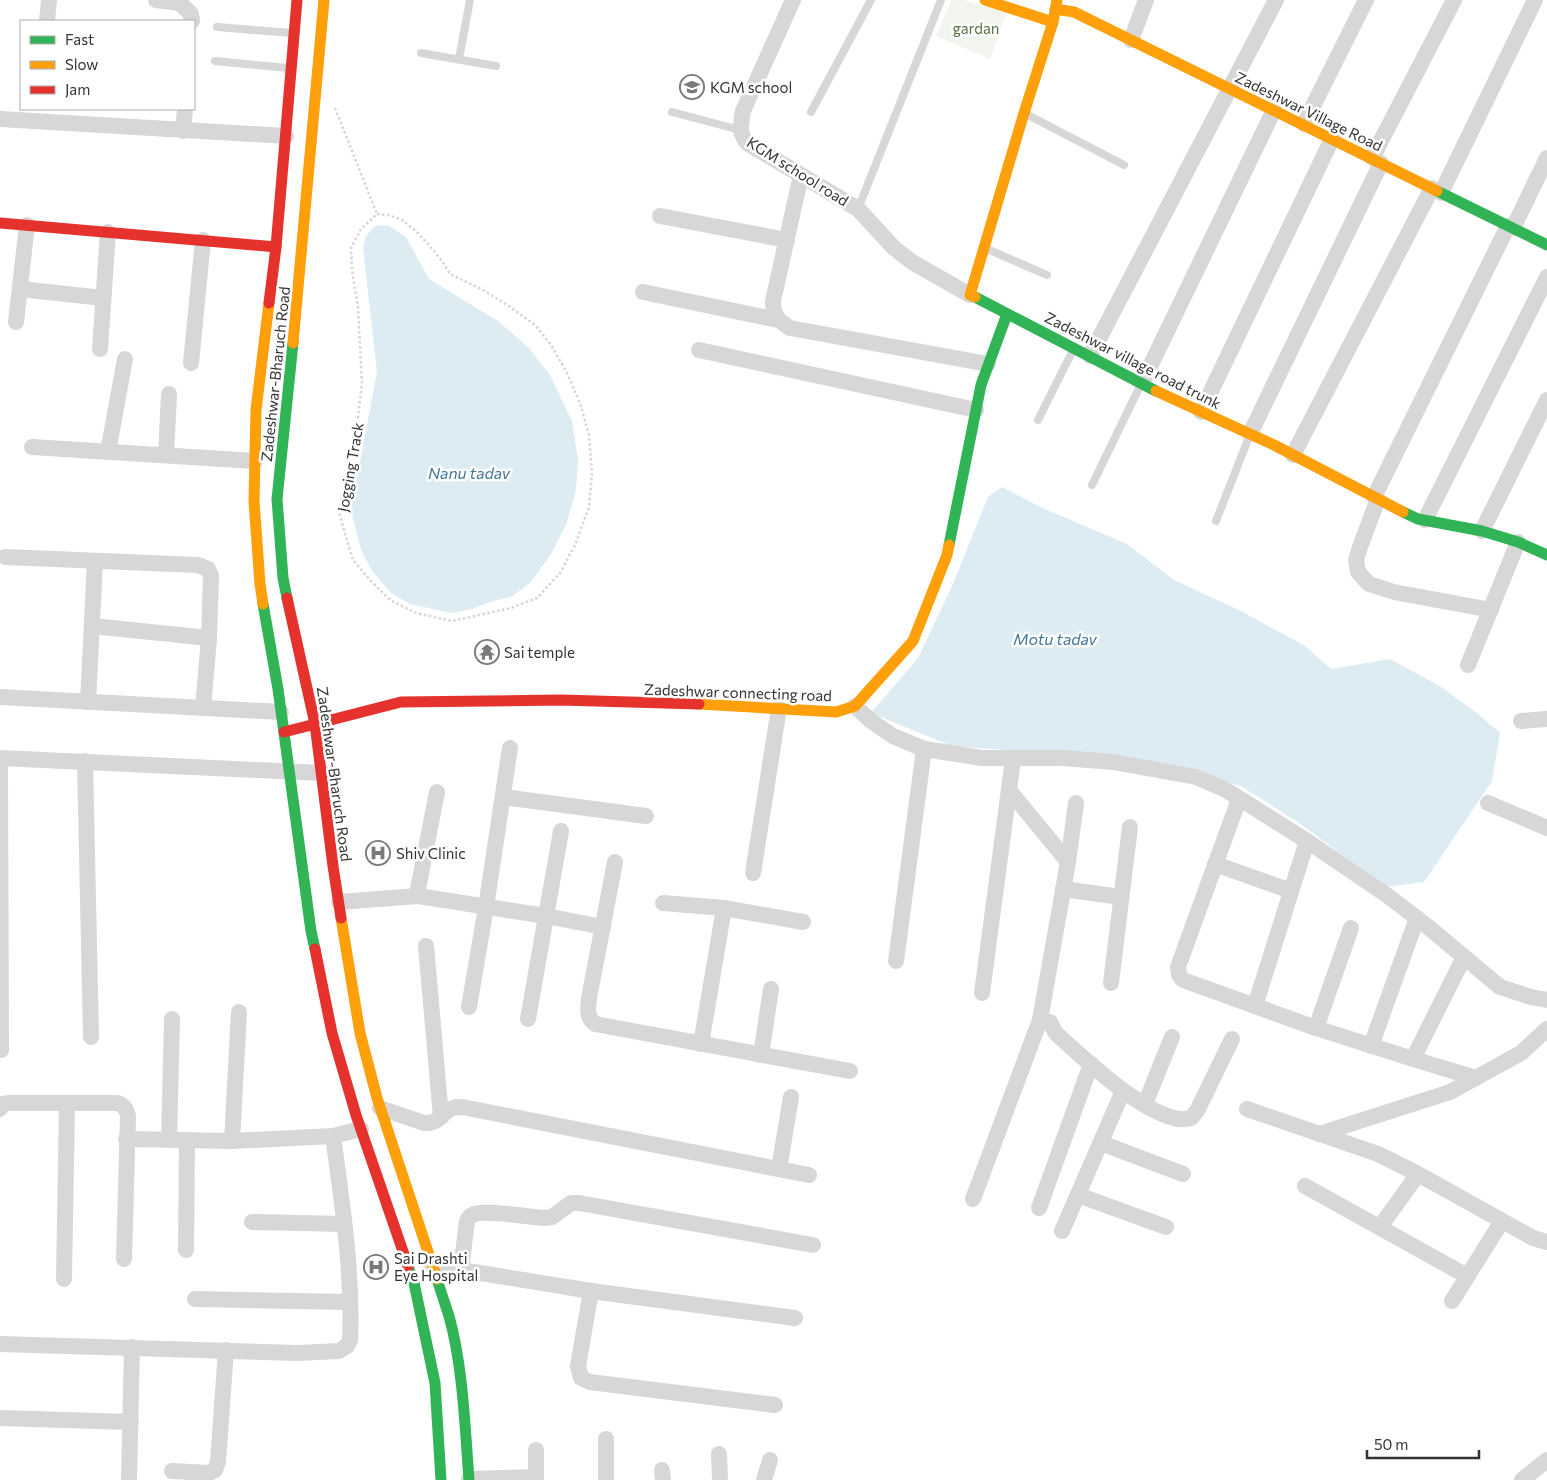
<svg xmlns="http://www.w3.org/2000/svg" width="1547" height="1480" font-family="Commissioner,sans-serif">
  <rect width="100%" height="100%" fill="#fff"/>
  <!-- garden -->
  <polygon fill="#f1f5ed" points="952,0 963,0 1006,13 990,59 936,36"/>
  <!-- water -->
  <g fill="#ddebf3">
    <polygon points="388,225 406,237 429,279 498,321 528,347 550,375 572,421 578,460 576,490 566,525 551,554 531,582 511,597 493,601 472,609 451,613 410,604 391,593 372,571 361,550 351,510 377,372 363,248 366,236 375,226"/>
    <polygon points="1002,487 1040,507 1127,544 1174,580 1239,610 1305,646 1331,669 1390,659 1441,687 1478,714 1500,733 1492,781 1424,882 1385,887 1302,825 1241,786 1155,764 1086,756 952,746 871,713 918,658 953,584 988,497"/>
  </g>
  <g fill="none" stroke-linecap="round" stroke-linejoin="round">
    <!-- path -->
    <g stroke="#d6d6d6" stroke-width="2.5" stroke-dasharray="2.5 2.5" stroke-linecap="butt">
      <polyline points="335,108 377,214"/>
      <polygon points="377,214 388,215 402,220 416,231 428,244 442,261 450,274 483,290 509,306 536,326 551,345 567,373 580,403 589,435 592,474 589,507 575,545 560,573 537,598 511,608 452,621 416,613 390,600 369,579 353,560 345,534 339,511 344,484 354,450 362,384 358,307 352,270 351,248 361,229"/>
    </g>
    <!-- lane -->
    <g stroke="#d7d7d7" stroke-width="8">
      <polyline points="217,27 292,33"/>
      <polyline points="421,53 496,66"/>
      <polyline points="459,59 470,0"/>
      <polyline points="215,61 288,68"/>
      <polyline points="672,112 740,130"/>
      <polyline points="811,112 871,0"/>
      <polyline points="1026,114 1124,165"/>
      <polyline points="858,209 941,0"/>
      <polyline points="987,249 1047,275"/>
      <polyline points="1038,420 1073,350"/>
      <polyline points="1092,485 1140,386"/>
      <polyline points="1216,521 1249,437"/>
    </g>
    <!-- street -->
    <g stroke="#d7d7d7" stroke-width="16">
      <polyline points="156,0 180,3 191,14 192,21"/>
      <path d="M793 0 743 111C741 125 738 131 747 143L858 209 894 248 912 262 970 295"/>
      <polyline points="47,21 49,0"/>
      <polyline points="1131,40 1146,0"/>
      <polyline points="0,119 286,136"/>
      <polyline points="1304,124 1366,0"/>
      <polyline points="183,131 185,109"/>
      <polyline points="1372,158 1454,0"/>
      <path d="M801 175 773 301C773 316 778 320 790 328L988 364"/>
      <polyline points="1441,193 1535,0"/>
      <polyline points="660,216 787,240"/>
      <polyline points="1513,228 1547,158"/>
      <polyline points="20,289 103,298"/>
      <polyline points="643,292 778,320"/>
      <polyline points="16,322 27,225"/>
      <polyline points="100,349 108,232"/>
      <polyline points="699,350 976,410"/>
      <polyline points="1090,356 1276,0"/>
      <polyline points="191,363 203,240"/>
      <polyline points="1142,383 1274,110"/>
      <polyline points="1201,412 1332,139"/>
      <polyline points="1250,434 1381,163"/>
      <polyline points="32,447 255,461"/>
      <polyline points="108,452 125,359"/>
      <polyline points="166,455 169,394"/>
      <polyline points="1293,455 1432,188"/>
      <polyline points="1374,497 1508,226"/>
      <polyline points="1378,499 1360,547 1356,560 1358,572 1369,584 1394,592 1491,610"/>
      <polyline points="1425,520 1547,277"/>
      <polyline points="1482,531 1547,400"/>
      <polyline points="5,557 198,565 208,569 211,576 209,638 203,708"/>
      <polyline points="92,626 209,638"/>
      <polyline points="1468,665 1518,542"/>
      <polyline points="0,697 281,712"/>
      <polyline points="88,702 95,561"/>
      <polyline points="855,706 871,721 893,736 924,749 982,758 1063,758 1113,762 1196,777 1226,790 1307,841 1388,896 1427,926 1500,987 1531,997 1547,1000"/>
      <polyline points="1521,721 1547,719"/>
      <polyline points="0,758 322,773"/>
      <polyline points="85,761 91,1037"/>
      <polyline points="0,767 1,1050"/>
      <polyline points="1009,790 1068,862"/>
      <polyline points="437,792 418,889 418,896 546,916 603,927"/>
      <polyline points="503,797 646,816"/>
      <polyline points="1239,799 1178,967 1179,975 1183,980 1316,1028 1413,1059 1476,1078"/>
      <polyline points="1488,803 1547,828"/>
      <path d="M615 862 589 998C588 1009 586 1017 595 1024L850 1071"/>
      <polyline points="1215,864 1291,891"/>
      <polyline points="753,873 779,708"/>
      <polyline points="1063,889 1121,897"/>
      <polyline points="339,902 418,896"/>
      <polyline points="663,903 724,908 803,922"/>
      <polyline points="426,946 441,1117"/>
      <polyline points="896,961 924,749"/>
      <polyline points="1111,983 1130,827"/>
      <polyline points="982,993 1013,759"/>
      <polyline points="1255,1006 1307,841"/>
      <polyline points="469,1007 486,907 510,748"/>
      <polyline points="528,1019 561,831"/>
      <path d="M1040 1020 1050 1022 1055 1032 1062 1039C1090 1064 1142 1113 1179 1119 1183 1120 1187 1119 1191 1118L1197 1111 1232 1039"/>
      <polyline points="1316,1028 1351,928"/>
      <polyline points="701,1044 724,908"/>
      <polyline points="1371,1046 1417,918"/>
      <polyline points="761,1055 771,989"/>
      <polyline points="1413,1059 1464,957"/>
      <polyline points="1145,1104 1172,1037"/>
      <path d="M380 1108 424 1123C441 1124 441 1112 453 1108 456 1107 459 1107 462 1107L809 1175"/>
      <path d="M0 1109 3 1104 8 1103H118C125 1106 126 1109 128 1116L124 1259"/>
      <polyline points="1247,1109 1378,1154 1418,1174 1533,1238 1547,1242"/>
      <polyline points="1319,1134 1450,1092 1521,1053 1547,1029"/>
      <polyline points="126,1139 232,1141 333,1136"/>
      <polyline points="169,1140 172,1019"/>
      <polyline points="232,1141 239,1012"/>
      <polyline points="1101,1143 1183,1174"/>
      <polyline points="779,1169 791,1097"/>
      <polyline points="1305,1186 1467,1276"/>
      <polyline points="1078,1195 1166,1227"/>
      <polyline points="973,1199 1040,1020 1068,862 1076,803"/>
      <polyline points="1039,1208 1091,1064"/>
      <polyline points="252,1222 344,1224"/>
      <polyline points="1380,1227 1418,1174"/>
      <polyline points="1062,1231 1123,1091"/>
      <polyline points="186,1250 187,1140"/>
      <polyline points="431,1265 591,1291 795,1318"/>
      <path d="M461 1270 467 1221C468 1218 469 1217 472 1215 483 1209 529 1217 544 1218L552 1217 571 1203H579L813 1245"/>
      <polyline points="64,1279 67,1103"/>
      <polyline points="591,1291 578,1366 581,1378 590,1382 775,1405"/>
      <polyline points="195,1299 350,1302"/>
      <polyline points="1452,1301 1502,1221"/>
      <path d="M0 1344 298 1353 339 1351 347 1346 350 1340C353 1272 342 1203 333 1136L361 1129"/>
      <polyline points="0,1418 131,1422"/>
      <polyline points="606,1439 606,1480"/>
      <polyline points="536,1450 536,1480"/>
      <polyline points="719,1454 720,1480"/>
      <polyline points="662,1470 663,1480"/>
      <polyline points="172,1471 209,1473 215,1470 218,1462 226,1350"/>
      <polyline points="469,1479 536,1477"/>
      <polyline points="129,1480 132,1347"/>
      <polyline points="764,1480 770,1460"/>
      <polyline points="1522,1480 1547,1460"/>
    </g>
    <!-- fast -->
    <g stroke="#30b455" stroke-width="11">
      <polyline points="1437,191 1547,245"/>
      <polyline points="975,297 1156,391"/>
      <polyline points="1403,512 1418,519 1482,531 1518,542 1547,555"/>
      <polyline points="949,545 981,385 1007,314"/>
      <polyline points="287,598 283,578 277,499 293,343"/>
      <polyline points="263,604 278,689 311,931 315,949"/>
      <polyline points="408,1266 414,1283 435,1383 441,1480"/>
      <path d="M437 1279C441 1292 445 1304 449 1316 463 1366 465 1428 469 1480"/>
    </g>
    <!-- slow -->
    <g stroke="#ff9f0a" stroke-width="11">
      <polyline points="985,0 1053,22"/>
      <polyline points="1055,9 1074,12 1437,191"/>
      <polyline points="975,297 970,295 1024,113 1053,22 1057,0"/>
      <polyline points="293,343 324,0"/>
      <polyline points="1156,391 1274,445 1403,512"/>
      <polyline points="263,604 260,584 254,501 256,410 269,303"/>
      <polyline points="699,704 836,712 855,706 913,641 947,555 949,545"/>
      <polyline points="341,918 360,1033 377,1098 437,1279"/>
    </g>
    <!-- jam -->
    <g stroke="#e5322d" stroke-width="11">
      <polyline points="0,223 276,247"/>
      <polyline points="269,303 276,247 297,0"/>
      <polyline points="287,598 315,724 333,866 341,918"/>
      <polyline points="284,732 401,702 561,700 699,704"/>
      <polyline points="315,949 332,1033 356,1115 408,1266"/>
    </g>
  </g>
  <!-- icons -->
  <defs>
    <symbol id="school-ring" viewBox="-11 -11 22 22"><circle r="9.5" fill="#fff" stroke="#7a7a7a" stroke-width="1.5"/><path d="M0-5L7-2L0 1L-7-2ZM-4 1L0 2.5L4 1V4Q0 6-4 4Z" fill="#7a7a7a"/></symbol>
    <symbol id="temple-ring" viewBox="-11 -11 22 22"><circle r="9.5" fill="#fff" stroke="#7a7a7a" stroke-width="1.5"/><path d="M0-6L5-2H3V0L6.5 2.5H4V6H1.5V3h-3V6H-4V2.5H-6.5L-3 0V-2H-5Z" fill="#7a7a7a"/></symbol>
    <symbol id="hospital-ring" viewBox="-11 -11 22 22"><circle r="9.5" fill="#fff" stroke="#7a7a7a" stroke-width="1.5"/><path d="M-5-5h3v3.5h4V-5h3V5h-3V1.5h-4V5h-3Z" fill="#7a7a7a"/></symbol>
  </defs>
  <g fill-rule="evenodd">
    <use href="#school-ring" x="678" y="73" width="28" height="28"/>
    <use href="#temple-ring" x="473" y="638" width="28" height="28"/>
    <use href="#hospital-ring" x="364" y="839" width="28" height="28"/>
    <use href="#hospital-ring" x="362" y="1253" width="28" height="28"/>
  </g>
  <g text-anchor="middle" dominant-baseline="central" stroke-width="5" stroke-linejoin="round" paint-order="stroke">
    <!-- park labels -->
    <g font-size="15" fill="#56703f" stroke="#fff">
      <text x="976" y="28">gardan</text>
    </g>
    <!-- poi labels -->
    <g font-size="15" fill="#333" stroke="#fff" text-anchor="start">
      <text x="710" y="87">KGM school</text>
      <text x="504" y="652">Sai temple</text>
      <text x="396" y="853">Shiv Clinic</text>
      <text x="394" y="1258">Sai Drashti<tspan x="394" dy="17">Eye Hospital</tspan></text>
    </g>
    <!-- street labels -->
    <g font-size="15" fill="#333" stroke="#fff">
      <text transform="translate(1309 111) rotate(26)">Zadeshwar Village Road</text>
      <text transform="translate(798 171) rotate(32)">KGM school road</text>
      <text transform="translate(1133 360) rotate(27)">Zadeshwar village road trunk</text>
      <text transform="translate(275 374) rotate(-84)">Zadeshwar-Bharuch Road</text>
      <text transform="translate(350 467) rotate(-80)">Jogging Track</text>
      <text transform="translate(738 692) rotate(2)">Zadeshwar connecting road</text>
      <text transform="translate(335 774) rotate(82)">Zadeshwar-Bharuch Road</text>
    </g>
    <!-- water labels -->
    <g font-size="16" font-style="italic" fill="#3f7597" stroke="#fff">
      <text x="469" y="472">Nanu tadav</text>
      <text x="1055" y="638">Motu tadav</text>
    </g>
  </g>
  <!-- legend -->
  <rect x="20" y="20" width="175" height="90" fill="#ffffff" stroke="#adadad"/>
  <rect x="30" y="36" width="25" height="8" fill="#30b455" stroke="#adadad"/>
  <text x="65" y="45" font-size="15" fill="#333333">Fast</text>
  <rect x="30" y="61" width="25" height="8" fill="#ff9f0a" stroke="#adadad"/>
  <text x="65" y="70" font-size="15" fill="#333333">Slow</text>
  <rect x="30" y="86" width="25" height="8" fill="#e5322d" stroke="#adadad"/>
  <text x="65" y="95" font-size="15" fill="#333333">Jam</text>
  <!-- scale -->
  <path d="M1367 1450v8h112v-8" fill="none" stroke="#333333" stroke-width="2.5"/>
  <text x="1374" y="1450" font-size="15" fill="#333333" stroke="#ffffff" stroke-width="4" paint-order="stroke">50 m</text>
</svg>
